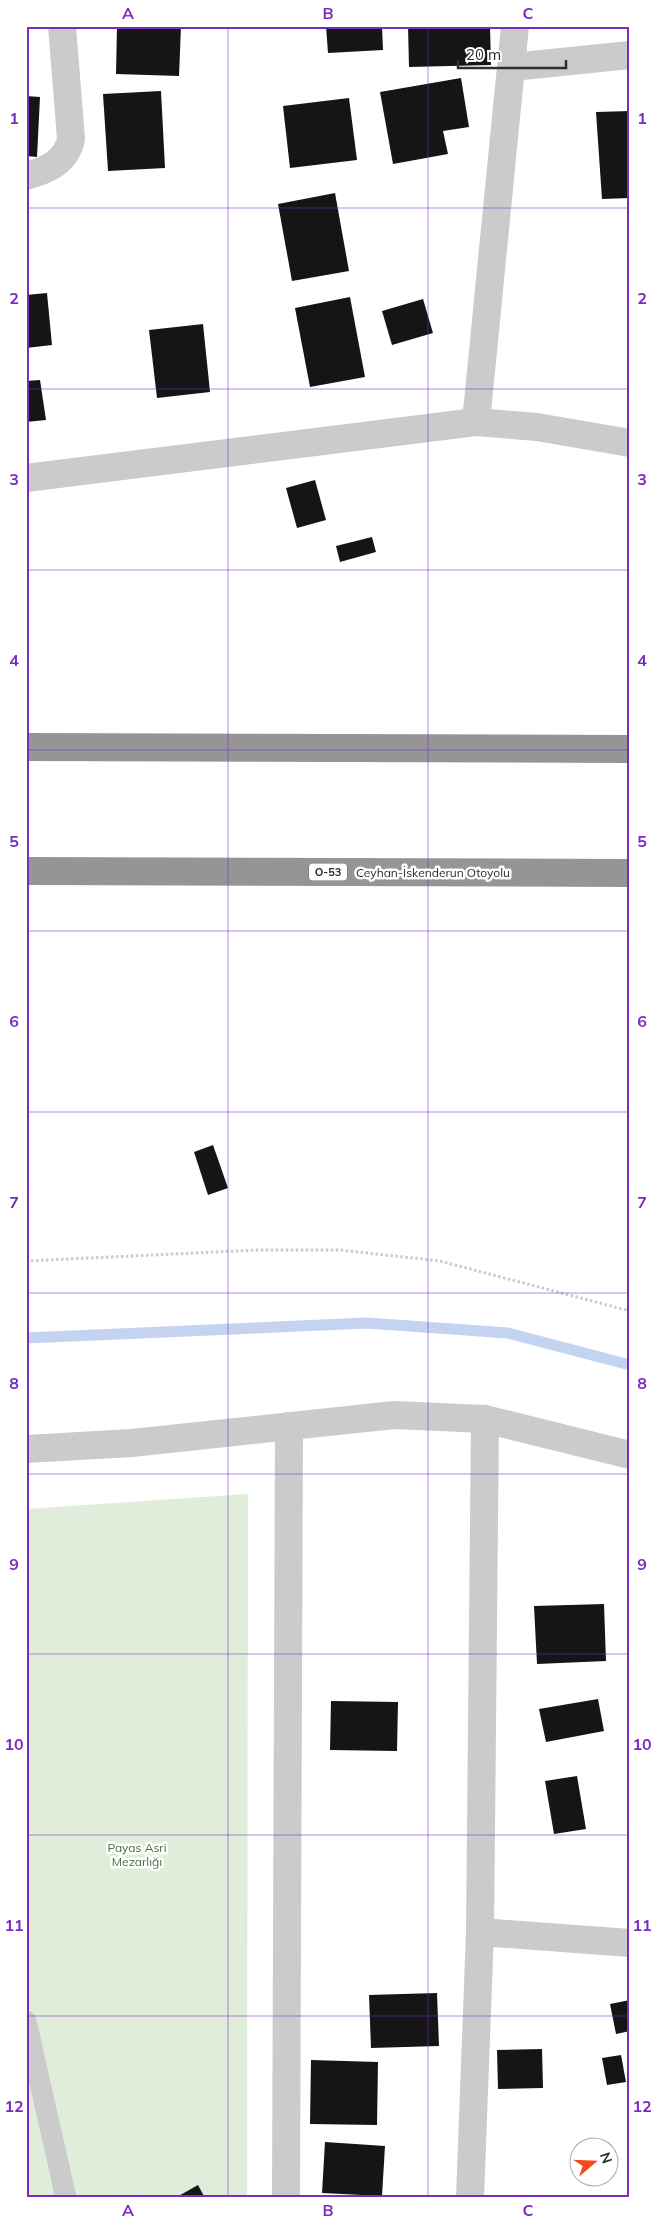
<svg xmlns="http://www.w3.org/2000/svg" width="656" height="2224" font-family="Mulish,sans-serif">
  <rect width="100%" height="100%" fill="#fff"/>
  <!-- green -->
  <polygon fill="#dfedda" points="248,1494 247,2198 26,2198 26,1509"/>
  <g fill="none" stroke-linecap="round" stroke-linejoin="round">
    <!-- stream -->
    <polyline stroke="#c4d3ef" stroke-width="11" points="26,1338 367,1323 508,1333 630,1365"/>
  </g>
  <!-- building -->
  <g fill="#151515">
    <polygon points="117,26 181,26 179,76 116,74"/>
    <polygon points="326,26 382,26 383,50 328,53"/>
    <polygon points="408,26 490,26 491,65 409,67"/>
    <polygon points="461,78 469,127 443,131 448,154 393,164 380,92"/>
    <polygon points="161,91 165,168 108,171 103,94"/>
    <polygon points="26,96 40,97 37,157 26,156"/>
    <polygon points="349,98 357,160 290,168 283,106"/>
    <polygon points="630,111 630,198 602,199 596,112"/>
    <polygon points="335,193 349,271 292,281 278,204"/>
    <polygon points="47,293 52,345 26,348 26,295"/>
    <polygon points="350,297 365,377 310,387 295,308"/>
    <polygon points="423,299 433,333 392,345 382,311"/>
    <polygon points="203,324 210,392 157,398 149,330"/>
    <polygon points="40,380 46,420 26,422 26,381"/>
    <polygon points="315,480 326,520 297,528 286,488"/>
    <polygon points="372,537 376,552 340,562 336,546"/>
    <polygon points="213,1145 228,1188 208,1195 194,1152"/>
    <polygon points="604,1604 606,1661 537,1664 534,1606"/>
    <polygon points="598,1699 604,1731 546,1742 539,1709"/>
    <polygon points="331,1701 398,1702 397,1751 330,1750"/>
    <polygon points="577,1776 586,1829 554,1834 545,1781"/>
    <polygon points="437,1993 439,2046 371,2048 369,1995"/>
    <polygon points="630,2000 630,2031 616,2034 610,2004"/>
    <polygon points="542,2049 543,2088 498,2089 497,2050"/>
    <polygon points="621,2055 626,2082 607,2085 602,2058"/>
    <polygon points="311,2060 378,2062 377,2125 310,2124"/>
    <polygon points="325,2142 385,2146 382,2196 322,2193"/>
    <polygon points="198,2185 205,2198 175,2198"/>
  </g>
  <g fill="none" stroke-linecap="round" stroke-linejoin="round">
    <!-- path -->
    <polyline stroke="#cbcbcb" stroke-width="3" stroke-dasharray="2.5 2.5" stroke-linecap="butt" points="26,1261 257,1250 340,1250 440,1261 630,1311"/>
    <!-- lane -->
    <polyline stroke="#cbcbcb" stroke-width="21" points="26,2021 66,2198"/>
    <!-- street -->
    <g stroke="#cbcbcb" stroke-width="28">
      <polyline points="512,67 630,55"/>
      <path d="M26 176C48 170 66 162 71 139L62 26"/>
      <polyline points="476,422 537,427 630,443"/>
      <polyline points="26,478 476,422 515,26"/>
      <polyline points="26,1449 132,1443 394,1415 485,1419 630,1455"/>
      <polyline points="480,1932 630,1943"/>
      <polyline points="286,2198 289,1426"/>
      <polyline points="470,2198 480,1932 485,1419"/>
    </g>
    <!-- highway -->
    <g stroke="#959595" stroke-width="28">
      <polyline points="26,747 630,749"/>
      <polyline points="26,871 630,873"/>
    </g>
  </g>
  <!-- grid -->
  <path fill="none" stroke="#7b2cbf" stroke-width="1" stroke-opacity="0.55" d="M228 26V2198M428 26V2198M26 208H630M26 389H630M26 570H630M26 750H630M26 931H630M26 1112H630M26 1293H630M26 1474H630M26 1654H630M26 1835H630M26 2016H630"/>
  <g text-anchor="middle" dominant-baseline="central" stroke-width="5" stroke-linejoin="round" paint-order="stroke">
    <!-- shield labels -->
    <rect fill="#fff" stroke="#6d6d6d" stroke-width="1" x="309" y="863.5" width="38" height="17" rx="4"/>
    <g font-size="11" font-weight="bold" fill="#2e2e2e">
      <text x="328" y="872">O-53</text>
    </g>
    <!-- street labels -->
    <g font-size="12" fill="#2e2e2e" stroke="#fff">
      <text x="433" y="872">Ceyhan-İskenderun Otoyolu</text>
    </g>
    <!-- park labels -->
    <g font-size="12" fill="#426e37" stroke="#fff">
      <text x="137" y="1847">Payas Asri<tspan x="137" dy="14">Mezarlığı</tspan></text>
    </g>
  </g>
  <!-- border -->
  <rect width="656" height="2224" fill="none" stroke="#ffffff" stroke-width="55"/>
  <!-- north arrow -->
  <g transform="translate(594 2162) rotate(71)"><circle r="24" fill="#ffffff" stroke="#ababab"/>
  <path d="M0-4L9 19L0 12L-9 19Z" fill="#f54a20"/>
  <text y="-8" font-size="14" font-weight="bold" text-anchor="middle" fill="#2e2e2e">N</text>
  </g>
  <!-- scale -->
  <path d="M458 60v8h108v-8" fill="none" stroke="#2e2e2e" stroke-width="2.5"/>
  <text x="466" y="60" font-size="15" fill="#2e2e2e" stroke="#ffffff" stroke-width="4" paint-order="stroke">20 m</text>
  <rect x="28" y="28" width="600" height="2168" fill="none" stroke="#7b2cbf" stroke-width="2"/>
  <g font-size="16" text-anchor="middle" font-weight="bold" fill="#7b2cbf">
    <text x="128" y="19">A</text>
    <text x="328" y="19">B</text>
    <text x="528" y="19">C</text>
    <text x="14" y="124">1</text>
    <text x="642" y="124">1</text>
    <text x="14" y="304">2</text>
    <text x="642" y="304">2</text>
    <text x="14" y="485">3</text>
    <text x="642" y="485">3</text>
    <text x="14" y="666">4</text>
    <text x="642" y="666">4</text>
    <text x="14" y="847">5</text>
    <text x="642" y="847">5</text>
    <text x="14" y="1027">6</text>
    <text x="642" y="1027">6</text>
    <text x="14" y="1208">7</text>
    <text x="642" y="1208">7</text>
    <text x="14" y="1389">8</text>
    <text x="642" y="1389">8</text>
    <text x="14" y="1570">9</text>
    <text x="642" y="1570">9</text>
    <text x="14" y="1750">10</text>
    <text x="642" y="1750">10</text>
    <text x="14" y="1931">11</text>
    <text x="642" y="1931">11</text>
    <text x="14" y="2112">12</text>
    <text x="642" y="2112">12</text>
    <text x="128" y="2216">A</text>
    <text x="328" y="2216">B</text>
    <text x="528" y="2216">C</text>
  </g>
</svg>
